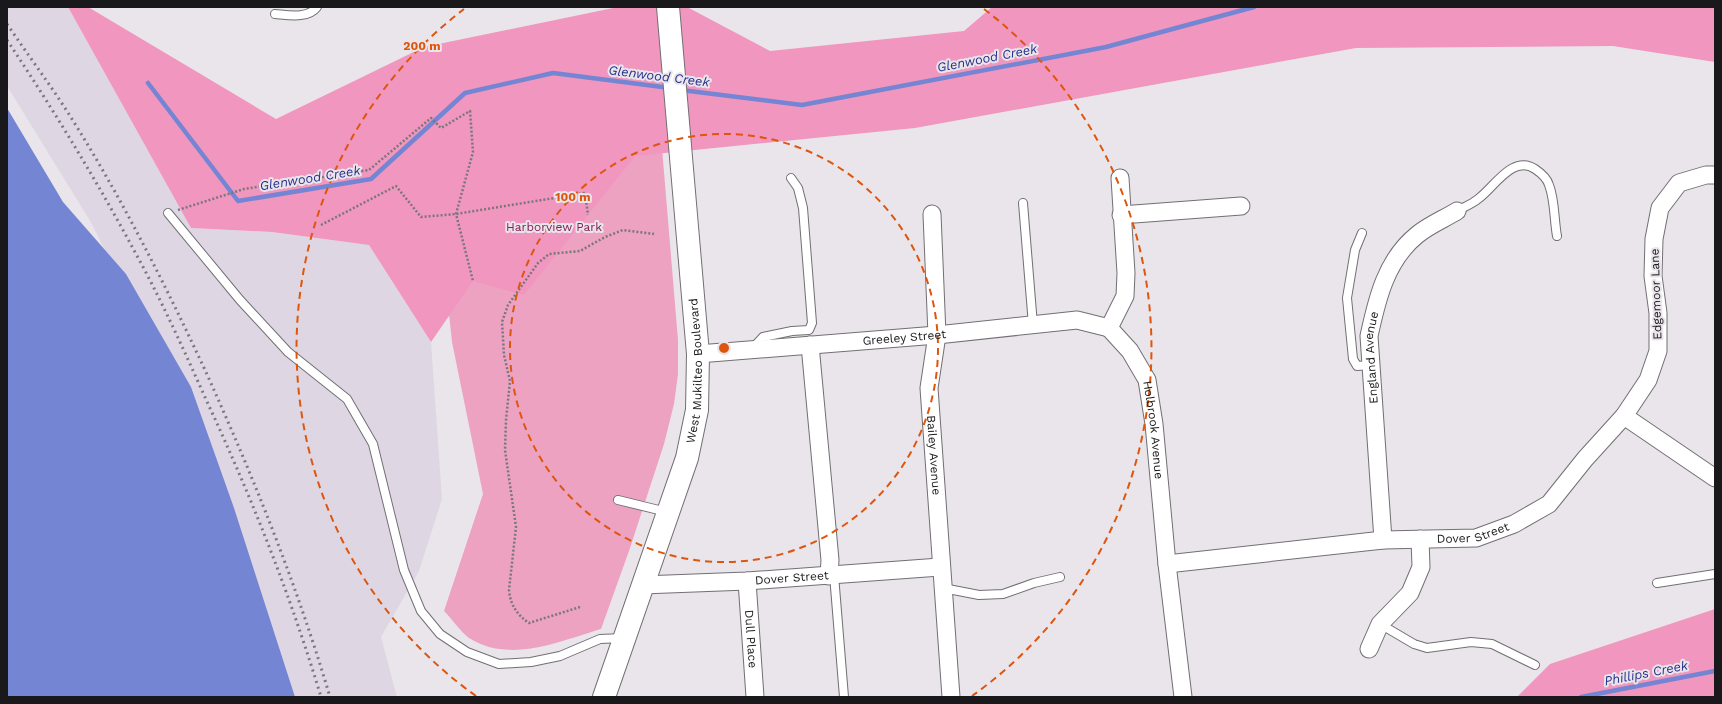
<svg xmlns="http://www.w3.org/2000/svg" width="1722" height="704" font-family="'Work Sans',sans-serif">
  <rect width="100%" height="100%" fill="#e9e5eb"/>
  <!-- built -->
  <polygon fill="#ded7e3" points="7,7 68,7 191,228 272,232 369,245 431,342 442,499 419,571 381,637 397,697 287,697 183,412 92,224 7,86"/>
  <!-- green -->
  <path fill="#eda2c2" d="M660 124 678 340V374L674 404 664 444 629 551 601 629C560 641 510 664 469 638 460 631 452 619 444 611L483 494 452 342 429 125Z"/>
  <!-- forest -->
  <g fill="#f196be">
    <polygon points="68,7 88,7 276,119 424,47 618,7 687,7 770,51 964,31 992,7 1715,7 1715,62 1613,46 1356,48 915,128 635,156 524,295 473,281 431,342 369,245 272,232 191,228"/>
    <polygon points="1715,609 1715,697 1517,697 1550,664"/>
  </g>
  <!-- water -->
  <polygon fill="#7485d3" points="7,108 63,202 126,274 191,387 234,508 295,697 7,697"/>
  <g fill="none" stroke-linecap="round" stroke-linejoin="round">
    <!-- stream -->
    <g stroke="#7485d3" stroke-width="4.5">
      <polyline points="148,83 238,201 371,179 465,93 553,73 670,88"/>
      <polyline points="681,90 802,105 1106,47 1254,7"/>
      <polyline points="1581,697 1715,671"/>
    </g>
    <defs>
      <g id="lane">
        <path d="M275 14C288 15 308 19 317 7"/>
        <polyline points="1023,203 1033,325"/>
        <path d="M1457 211C1464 207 1472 204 1478 199 1494 188 1512 154 1535 169 1541 173 1547 178 1549 185 1555 200 1554 220 1557 236"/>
        <polyline points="168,213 240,300 288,352 347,399 373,444 404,570 421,611 440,634 467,652 499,664 531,662 560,656 600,639 623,638"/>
        <polyline points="1362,233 1355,250 1347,298 1353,359 1357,366 1371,365"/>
        <polyline points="752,349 763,337 792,331 809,330 812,323 803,208 798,188 791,178"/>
        <polyline points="618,500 667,512"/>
        <polyline points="834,575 844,697"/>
        <polyline points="1657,583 1715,574"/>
        <polyline points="943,588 979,595 1003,594 1034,583 1060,577"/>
        <polyline points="1380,624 1414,644 1427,648 1471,642 1492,644 1535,665"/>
      </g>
      <g id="street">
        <path id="s1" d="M1120 178 1126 273 1125 296 1109 328 1130 351 1147 380 1154 424 1167 564 1183 697"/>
        <path id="s2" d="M932 214 937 335 929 388 951 697"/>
        <polyline points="1121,215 1241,206"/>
        <polyline points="810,345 830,560 829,576"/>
        <path id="s3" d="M698 354 937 335 1077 320 1109 328"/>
        <polyline points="1624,416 1715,478"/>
        <path id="s4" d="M1383 540 1369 336C1377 299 1386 260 1417 235 1429 225 1444 219 1457 211"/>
        <path id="s5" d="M1167 564 1383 540 1476 538 1514 524 1549 504 1585 459 1624 416 1648 380 1658 351V313L1653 276 1654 239 1660 208 1679 183 1706 175H1715"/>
        <path id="s6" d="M747 581 755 697"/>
        <path id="s7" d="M642 585 747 581 940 567"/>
        <polyline points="1369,649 1380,624 1410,593 1421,567 1420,539"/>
      </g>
      <g id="secondary">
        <path id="s8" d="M604 697 687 458 697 410 698 354 668 7"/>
      </g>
    </defs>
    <!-- lane casing -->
    <use href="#lane" stroke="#726f74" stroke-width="10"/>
    <!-- street casing -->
    <use href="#street" stroke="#726f74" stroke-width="19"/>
    <!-- secondary casing -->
    <use href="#secondary" stroke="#726f74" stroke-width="24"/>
    <!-- path -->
    <g stroke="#7a777b" stroke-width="2.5" stroke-dasharray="2 2" stroke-linecap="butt">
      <polyline points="178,210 244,189 369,170 431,118 441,128 470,111 473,152 456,214 473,281"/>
      <polyline points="321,225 396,186 421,217 456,214 585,193 588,215"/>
      <path d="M580 607 529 623C517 615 510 604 509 590L516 527 505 450 506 420 510 381 504 355 502 322 508 305 538 263 549 254 580 251 605 237 623 230 654 234"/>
    </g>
    <!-- lane -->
    <use href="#lane" stroke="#fff" stroke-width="8"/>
    <!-- street -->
    <use href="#street" stroke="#fff" stroke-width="17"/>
    <!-- secondary -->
    <use href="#secondary" stroke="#fff" stroke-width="22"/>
    <!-- rail -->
    <g stroke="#7a787c" stroke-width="3" stroke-dasharray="2 4" stroke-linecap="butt">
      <path d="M7 24C26 52 46 79 65 108 118 191 163 280 205 370 253 476 297 585 330 697"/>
      <path d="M7 40C53 109 97 181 136 254 163 303 186 355 209 406 253 501 291 597 321 697"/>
    </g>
  </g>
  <!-- distance rings -->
  <g fill="none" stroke="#de560d" stroke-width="2" stroke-dasharray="7 5">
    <circle cx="724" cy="348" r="214"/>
    <path d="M476 696A427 427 0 0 1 464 9M984 9A427 427 0 0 1 972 696"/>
  </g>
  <g text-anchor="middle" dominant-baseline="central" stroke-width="4" stroke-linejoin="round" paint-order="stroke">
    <!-- park labels -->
    <g font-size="12" fill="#851c55" stroke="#e9e5eb">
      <text x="554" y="227">Harborview Park</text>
    </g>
    <!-- street labels -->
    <g font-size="12" fill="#19181a" stroke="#e9e5eb">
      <text transform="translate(1656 294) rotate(-92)">Edgemoor Lane</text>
      <text stroke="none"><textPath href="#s3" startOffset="207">Greeley Street</textPath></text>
      <text stroke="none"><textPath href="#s4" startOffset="183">England Avenue</textPath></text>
      <text stroke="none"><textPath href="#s8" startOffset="341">West Mukilteo Boulevard</textPath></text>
      <text stroke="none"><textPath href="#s1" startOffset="269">Holbrook Avenue</textPath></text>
      <text stroke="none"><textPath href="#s2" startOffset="242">Bailey Avenue</textPath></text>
      <text stroke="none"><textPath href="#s5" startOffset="308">Dover Street</textPath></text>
      <text stroke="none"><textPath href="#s7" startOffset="150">Dover Street</textPath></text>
      <text stroke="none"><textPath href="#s6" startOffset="58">Dull Place</textPath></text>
    </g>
    <!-- water labels -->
    <g font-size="13" font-style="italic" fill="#282f8a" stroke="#e9e5eb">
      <text transform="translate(987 58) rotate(-11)">Glenwood Creek</text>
      <text transform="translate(659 76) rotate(7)">Glenwood Creek</text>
      <text transform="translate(310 178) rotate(-9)">Glenwood Creek</text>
      <text transform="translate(1646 673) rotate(-11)">Phillips Creek</text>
    </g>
  </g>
  <circle cx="724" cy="348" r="6" fill="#de560d" stroke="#e9e5eb" stroke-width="2"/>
  <g font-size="12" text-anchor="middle" font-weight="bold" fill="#de560d" stroke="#e9e5eb" stroke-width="4" stroke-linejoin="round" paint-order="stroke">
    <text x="422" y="50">200 m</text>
    <text x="573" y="201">100 m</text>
  </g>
  <!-- border -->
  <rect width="1722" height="704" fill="none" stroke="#19181a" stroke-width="16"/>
</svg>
